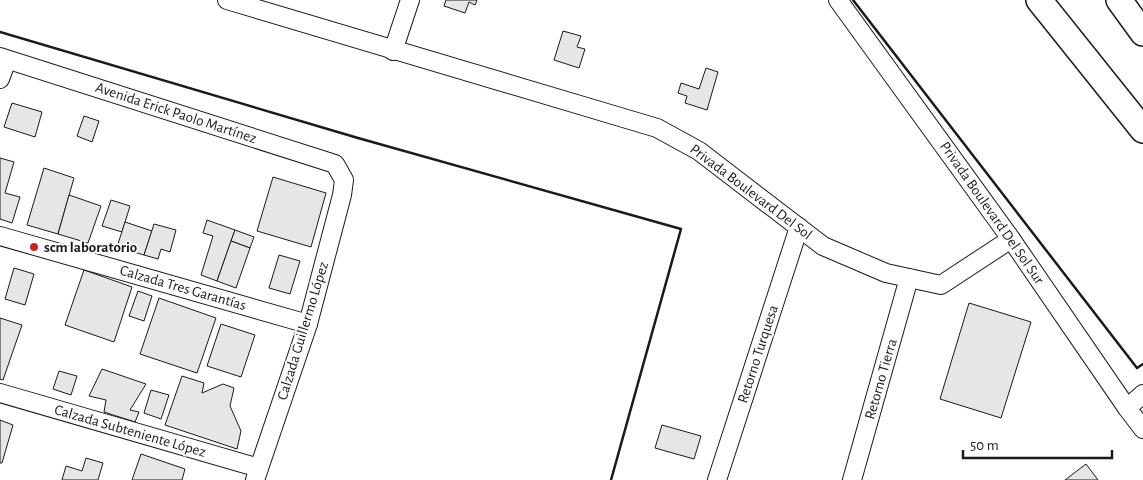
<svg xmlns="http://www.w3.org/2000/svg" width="1143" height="480" font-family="'Alegreya Sans',sans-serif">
  <rect width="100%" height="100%" fill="#fff"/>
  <!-- building -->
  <g fill="#e6e6e6" stroke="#1a1a1a">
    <polygon points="446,0 477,0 475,5 469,2 465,13 444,6"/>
    <polygon points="563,31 581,36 577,47 585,49 579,68 554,60"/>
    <polygon points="706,68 718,72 707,110 685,103 687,96 678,93 681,83 699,89"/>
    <polygon points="12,103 42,112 35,137 4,127"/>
    <polygon points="84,116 99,121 92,142 77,136"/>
    <polygon points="0,158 14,162 5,193 20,197 12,223 0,219"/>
    <polygon points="44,168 74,178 58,234 27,225"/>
    <polygon points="273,177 326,193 311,247 257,231"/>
    <polygon points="69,195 101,206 88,243 58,234"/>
    <polygon points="111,200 130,206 122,232 102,226"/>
    <polygon points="207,220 235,230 217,281 201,275 213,236 203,233"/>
    <polygon points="125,222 152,231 144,255 117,247"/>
    <polygon points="154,224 176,230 170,252 161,249 158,259 144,255"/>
    <polygon points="235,230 254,237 250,248 231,241"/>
    <polygon points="231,241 250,248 236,288 217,281"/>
    <polygon points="279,255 300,261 290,294 269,288"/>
    <polygon points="14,268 34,274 25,305 5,299"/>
    <polygon points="84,270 132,287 114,342 65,325"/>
    <polygon points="138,291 152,296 144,321 129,316"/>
    <polygon points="159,298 216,318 197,373 140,354"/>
    <polygon points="969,303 1031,322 1001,418 940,399"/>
    <polygon points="0,318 22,325 3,380 0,379"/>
    <polygon points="221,324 255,335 241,377 207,366"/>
    <polygon points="102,369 146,384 130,410 139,412 135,422 104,412 106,400 89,396"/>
    <polygon points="59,371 77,376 71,395 53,389"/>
    <polygon points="182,376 204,383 202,393 223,384 234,388 230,406 241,431 237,449 165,425"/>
    <polygon points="151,390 169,395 161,419 144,413"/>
    <polygon points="0,420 13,425 2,463 0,463"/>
    <polygon points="662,425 701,436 694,459 655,448"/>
    <polygon points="141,454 185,469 182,480 132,480"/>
    <polygon points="86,458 103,463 98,480 62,480 66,466 82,471"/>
    <polygon points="1086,464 1098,480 1065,480"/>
  </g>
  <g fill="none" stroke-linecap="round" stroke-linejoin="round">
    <defs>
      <g id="street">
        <polyline points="227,0 657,128 699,151 823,246 886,273 941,285 1011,239"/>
        <polyline points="838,0 1011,239 1127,408 1143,429"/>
        <polyline points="393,51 410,0"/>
        <polyline points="0,57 335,164 344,180 342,195 308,324 255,480"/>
        <polyline points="0,79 7,60"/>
        <polyline points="0,236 308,324"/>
        <polyline points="0,393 259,468"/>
        <polyline points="1127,408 1143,394"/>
        <polyline points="717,480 799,227"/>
        <polyline points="852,480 909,278"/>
      </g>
      <g id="secondary">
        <polyline points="1039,0 1143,130"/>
        <polyline points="1119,0 1143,33"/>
      </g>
    </defs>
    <!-- street casing -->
    <use href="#street" stroke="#1a1a1a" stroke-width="20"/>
    <!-- secondary casing -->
    <use href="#secondary" stroke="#1a1a1a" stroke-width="28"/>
    <!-- street -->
    <use href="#street" stroke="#fff" stroke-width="18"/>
    <!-- secondary -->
    <use href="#secondary" stroke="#fff" stroke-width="25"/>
    <!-- fence -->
    <polyline stroke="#1a1a1a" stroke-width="1" stroke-dasharray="6 2.5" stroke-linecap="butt" points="1137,368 1143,364"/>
    <!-- wall -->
    <g stroke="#1a1a1a" stroke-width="2.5">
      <polyline points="853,0 1137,368 1143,364"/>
      <polyline points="0,32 358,138 681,229 611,480"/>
    </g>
  </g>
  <!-- markers -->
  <circle fill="#c62828" stroke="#fff" stroke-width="2" cx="34" cy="247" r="5"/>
  <g text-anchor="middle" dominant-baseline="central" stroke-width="4" stroke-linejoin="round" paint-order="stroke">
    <!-- street labels -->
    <g font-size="15" fill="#1a1a1a" stroke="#fff">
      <text transform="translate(176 113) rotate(18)">Avenida Erick Paolo Martínez</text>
      <text transform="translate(751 192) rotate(37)">Privada Boulevard Del Sol</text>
      <text transform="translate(992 213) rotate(55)">Privada Boulevard Del Sol Sur</text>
      <text transform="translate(183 288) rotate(16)">Calzada Tres Garantías</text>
      <text transform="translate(303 331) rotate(-73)">Calzada Guillermo López</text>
      <text transform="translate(758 354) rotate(-72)">Retorno Turquesa</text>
      <text transform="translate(881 379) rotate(-74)">Retorno Tierra</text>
      <text transform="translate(130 431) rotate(16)">Calzada Subteniente López</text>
    </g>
    <!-- poi labels -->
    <g font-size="15" font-weight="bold" fill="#1a1a1a" stroke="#fff" text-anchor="start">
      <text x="44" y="247">scm laboratorio</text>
    </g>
  </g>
  <!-- scale -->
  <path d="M963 450v8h149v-8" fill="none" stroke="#1a1a1a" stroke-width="2.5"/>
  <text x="970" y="450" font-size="15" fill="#1a1a1a" stroke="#ffffff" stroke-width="4" paint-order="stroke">50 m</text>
</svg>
